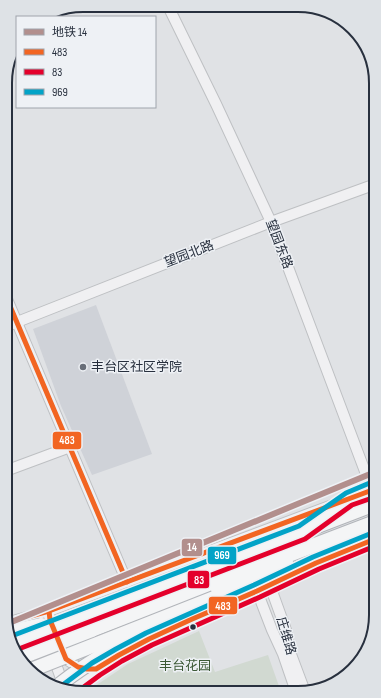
<svg xmlns="http://www.w3.org/2000/svg" width="381" height="698" font-family="'Sofia Sans Condensed','Noto Sans SC',sans-serif">
  <rect width="100%" height="100%" fill="#e0e2e5"/>
  <!-- built -->
  <polygon fill="#cfd2d8" points="96,305 152,454 92,475 61,406 33,329"/>
  <!-- green -->
  <polygon fill="#d1d9d1" points="199,631 215,672 268,655 280,689 86,692 128,664"/>
  <g fill="none" stroke-linecap="round" stroke-linejoin="round">
    <defs>
      <g id="minor">
        <polyline points="168,6 216,104 271,222 372,490"/>
        <polyline points="7,299 127,582"/>
        <polyline points="7,326 271,222 373,185"/>
        <polyline points="8,470 70,447"/>
        <polyline points="275,582 273,594 286,630 289,649 304,689"/>
        <polyline points="257,591 272,630 283,654 295,689"/>
        <polyline points="49,611 49,616 50,620 66,659 78,667 86,669"/>
        <polyline points="9,622 49,611 375,489"/>
        <polyline points="42,625 64,687"/>
        <polyline points="68,690 96,669 119,655 149,639 257,591 316,563 375,539"/>
      </g>
      <g id="highway">
        <polyline points="320,519 349,499"/>
        <polyline points="214,598 287,565"/>
        <polyline points="88,614 375,504"/>
        <polyline points="92,630 375,522"/>
      </g>
    </defs>
    <!-- minor casing -->
    <use href="#minor" stroke="#bec0c3" stroke-width="12"/>
    <!-- highway casing -->
    <use href="#highway" stroke="#b2b5ba" stroke-width="16"/>
    <!-- minor -->
    <use href="#minor" stroke="#f0f0f2" stroke-width="10"/>
    <!-- highway -->
    <use href="#highway" stroke="#f4f5f6" stroke-width="14"/>
    <defs>
      <g id="highway-bridge">
        <polyline points="9,632 41,625"/>
        <polyline points="12,644 88,614"/>
        <polyline points="22,657 92,630"/>
        <polyline points="31,670 214,598"/>
        <path d="M58 686C80 668 105 653 130 639"/>
      </g>
    </defs>
    <!-- highway-bridge casing -->
    <use href="#highway-bridge" stroke="#b2b5ba" stroke-width="16" stroke-linecap="butt"/>
    <!-- highway-bridge -->
    <use href="#highway-bridge" stroke="#f4f5f6" stroke-width="14"/>
    <defs>
      <g id="bus-1">
        <polyline points="7,299 127,582"/>
        <polyline points="49,611 50,620 66,659 78,667 87,669 96,669 119,655 149,639 190,620 257,591 316,563 375,539"/>
        <polyline points="9,622 49,611 375,489"/>
      </g>
      <g id="bus-2">
        <polyline points="16,650 305,539 352,505 375,497"/>
        <polyline points="77,692 100,675 122,661 152,645 260,597 319,569 375,546"/>
      </g>
      <g id="bus-3">
        <polyline points="9,637 299,526 346,493 372,482"/>
        <polyline points="64,684 92,663 116,649 146,633 254,585 313,557 372,533"/>
      </g>
    </defs>
    <!-- bus-1 casing -->
    <use href="#bus-1" stroke="#eef1f5" stroke-width="8"/>
    <!-- bus-2 casing -->
    <use href="#bus-2" stroke="#eef1f5" stroke-width="8"/>
    <!-- bus-3 casing -->
    <use href="#bus-3" stroke="#eef1f5" stroke-width="8"/>
    <!-- bus-1 -->
    <use href="#bus-1" stroke="#f26522" stroke-width="5"/>
    <!-- bus-2 -->
    <use href="#bus-2" stroke="#e4002b" stroke-width="5"/>
    <!-- bus-3 -->
    <use href="#bus-3" stroke="#02a3c7" stroke-width="5"/>
    <defs>
      <polyline id="metro-1" points="9,623 375,472"/>
    </defs>
    <!-- metro-1 casing -->
    <use href="#metro-1" stroke="#eef1f5" stroke-width="9"/>
    <!-- metro-1 -->
    <use href="#metro-1" stroke="#b28f8d" stroke-width="6"/>
  </g>
  <!-- markers -->
  <circle fill="#686e78" stroke="#eef1f5" stroke-width="1.5" cx="83" cy="367" r="4"/>
  <circle fill="#28303e" stroke="#eef1f5" stroke-width="1.5" cx="193" cy="627" r="3.5"/>
  <g text-anchor="middle" dominant-baseline="central" stroke-width="3" stroke-linejoin="round" paint-order="stroke">
    <!-- street labels -->
    <g font-size="13" fill="#28303e" stroke="#eef1f5">
      <text transform="translate(279 244) rotate(69)">望园东路</text>
      <text transform="translate(189 254) rotate(-21)">望园北路</text>
      <text transform="translate(286 636) rotate(74)">庄维路</text>
    </g>
    <!-- poi labels -->
    <g font-size="13" fill="#28303e" stroke="#eef1f5" text-anchor="start">
      <text x="91" y="367">丰台区社区学院</text>
    </g>
    <!-- park labels -->
    <g font-size="13" fill="#3c5936" stroke="#eef1f5">
      <text x="185" y="666">丰台花园</text>
    </g>
  </g>
  <!-- crop -->
  <path d="M0 0H381V698H0ZM83 12H298A71 71 0 0 1 369 83V615A71 71 0 0 1 298 686H83A71 71 0 0 1 12 615V83A71 71 0 0 1 83 12Z" fill="#dee2e6" fill-rule="evenodd"/>
  <path fill="none" stroke="#28303e" stroke-width="2" d="M83 12H298A71 71 0 0 1 369 83V615A71 71 0 0 1 298 686H83A71 71 0 0 1 12 615V83A71 71 0 0 1 83 12Z"/>
  <g stroke="#eef1f5" stroke-width="1.5">
    <rect x="52" y="431" width="30" height="19" rx="4" fill="#f26522"/>
    <rect x="181" y="538" width="22" height="19" rx="4" fill="#b28f8d"/>
    <rect x="207" y="546" width="30" height="19" rx="4" fill="#02a3c7"/>
    <rect x="187" y="570" width="23" height="19" rx="4" fill="#e4002b"/>
    <rect x="208" y="596" width="30" height="19" rx="4" fill="#f26522"/>
  </g>
  <g font-size="11" text-anchor="middle" font-weight="bold" fill="#fff">
    <text x="67" y="444">483</text>
    <text x="192" y="551">14</text>
    <text x="222" y="559">969</text>
    <text x="199" y="584">83</text>
    <text x="223" y="610">483</text>
  </g>
  <!-- legend -->
  <rect x="16" y="16" width="140" height="92" fill="#eef1f5" stroke="#9fa4ac"/>
  <rect x="24" y="29" width="20" height="6" fill="#b28f8d" stroke="#9fa4ac"/>
  <text x="52" y="36" font-size="12" fill="#28303e">地铁 14</text>
  <rect x="24" y="49" width="20" height="6" fill="#f26522" stroke="#9fa4ac"/>
  <text x="52" y="56" font-size="12" fill="#28303e">483</text>
  <rect x="24" y="69" width="20" height="6" fill="#e4002b" stroke="#9fa4ac"/>
  <text x="52" y="76" font-size="12" fill="#28303e">83</text>
  <rect x="24" y="89" width="20" height="6" fill="#02a3c7" stroke="#9fa4ac"/>
  <text x="52" y="96" font-size="12" fill="#28303e">969</text>
</svg>
